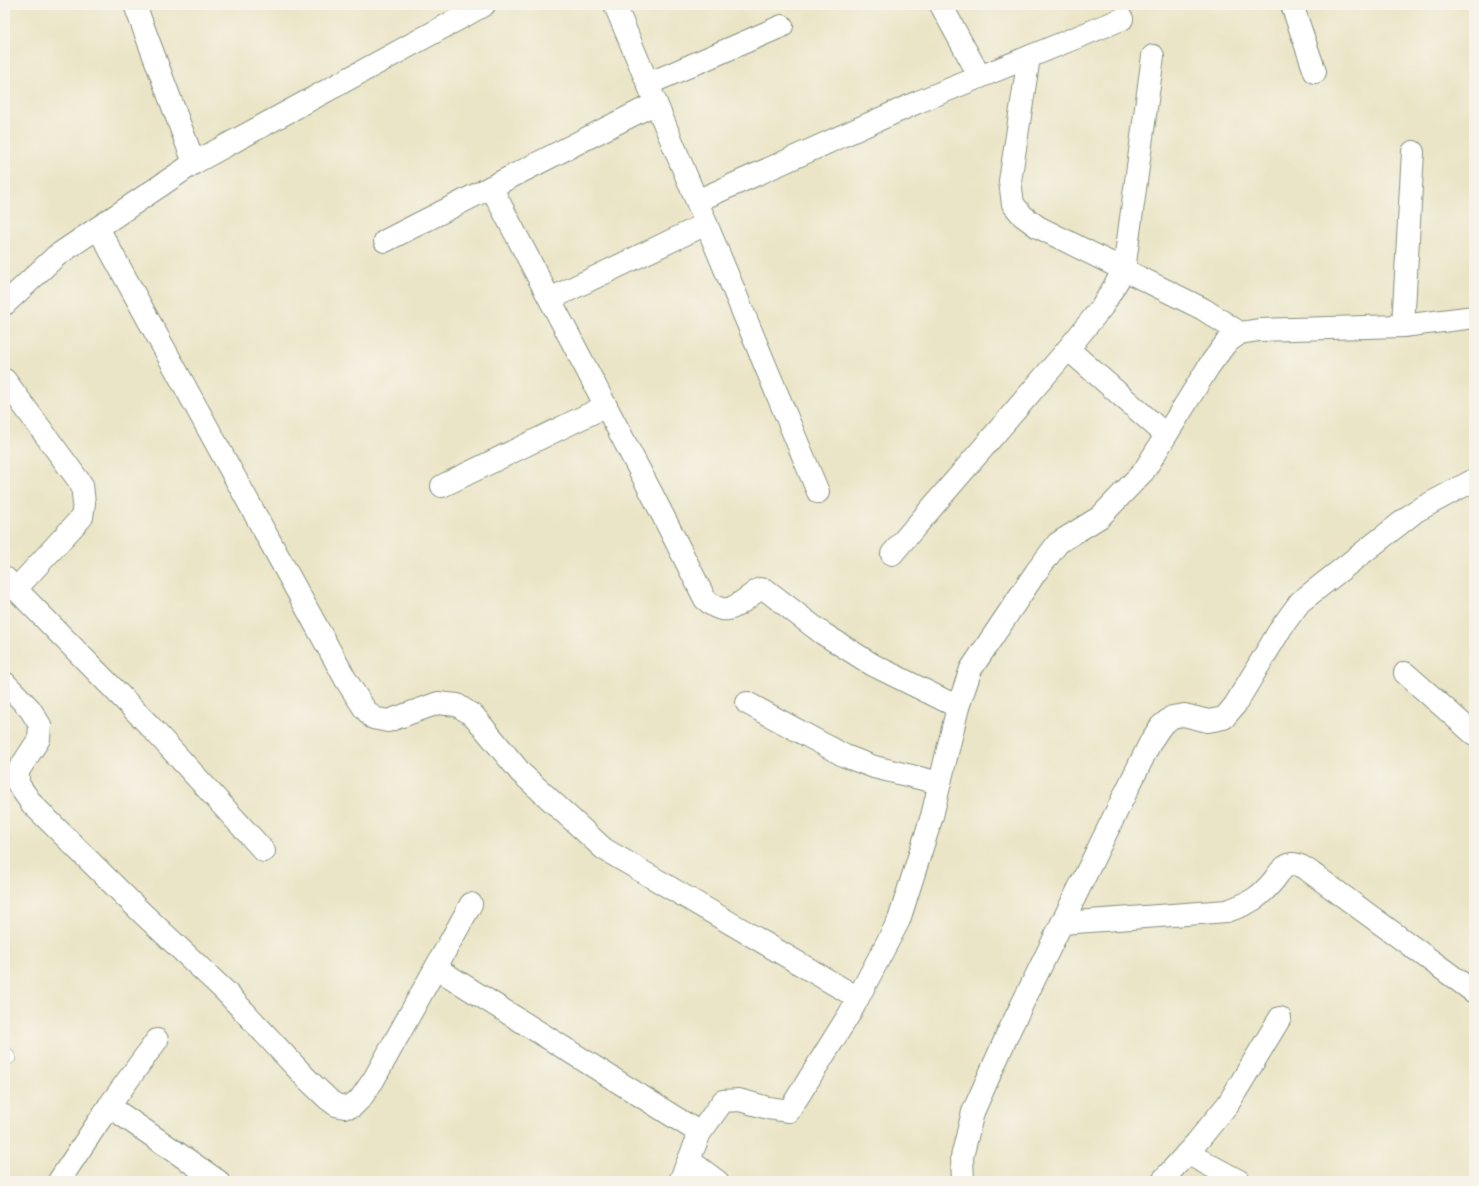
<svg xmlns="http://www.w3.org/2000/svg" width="1479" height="1186" font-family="Itim,sans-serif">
  <rect width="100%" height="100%" fill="#f7f3e8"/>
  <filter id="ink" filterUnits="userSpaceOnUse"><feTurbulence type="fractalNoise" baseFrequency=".025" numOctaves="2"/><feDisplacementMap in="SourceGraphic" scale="8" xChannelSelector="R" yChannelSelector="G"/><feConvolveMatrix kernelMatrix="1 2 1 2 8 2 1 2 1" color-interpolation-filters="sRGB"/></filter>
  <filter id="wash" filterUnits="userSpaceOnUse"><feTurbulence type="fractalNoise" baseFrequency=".012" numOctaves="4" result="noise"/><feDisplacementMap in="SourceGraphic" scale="16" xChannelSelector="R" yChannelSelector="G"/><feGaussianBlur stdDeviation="0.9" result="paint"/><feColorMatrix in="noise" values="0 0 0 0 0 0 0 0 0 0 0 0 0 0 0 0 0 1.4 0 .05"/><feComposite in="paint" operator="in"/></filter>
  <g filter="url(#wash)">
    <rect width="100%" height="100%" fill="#ebe5c7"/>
  </g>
  <g filter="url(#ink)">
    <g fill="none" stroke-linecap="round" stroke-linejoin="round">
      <defs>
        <polyline id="service" points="5,1050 10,1058"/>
        <g id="minor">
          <polyline points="135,5 194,163"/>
          <polyline points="615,5 818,492"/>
          <polyline points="941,5 980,77"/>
          <polyline points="1292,5 1315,72"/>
          <polyline points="1029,57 1010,181 1013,204 1023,216 1038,227 1203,309 1240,333"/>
          <polyline points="648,84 782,26"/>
          <path d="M491 187 652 494 705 599C728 621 738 603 760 589L766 590 822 633 873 665 958 707"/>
          <polyline points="697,201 918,102 1122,19"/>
          <polyline points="98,228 346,680 364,708 373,718 388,721 438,703 457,705 474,716 521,773 604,849 858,998"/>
          <polyline points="385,241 656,103"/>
          <polyline points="550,299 706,224"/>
          <polyline points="1403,326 1413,152"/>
          <polyline points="1068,349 1102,307 1124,270 1153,56"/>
          <polyline points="5,380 82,485 84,503 82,517 16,589"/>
          <polyline points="442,486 606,406"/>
          <polyline points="892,554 1068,349 1166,435"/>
          <polyline points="5,578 150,726 264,851"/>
          <polyline points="1405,673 1474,734"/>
          <polyline points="5,683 30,709 40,725 39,739 18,771 18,784 32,804 140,911 225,991 307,1079 328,1099 336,1105 345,1107 353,1106 361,1098 374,1079 471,904"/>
          <polyline points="747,703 845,756 874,767 940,783"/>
          <path d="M1062 923 1227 911C1250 903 1258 899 1274 880 1278 874 1284 865 1292 864 1301 864 1310 872 1317 877L1474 992"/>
          <polyline points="436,968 700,1133"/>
          <polyline points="109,1106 218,1181"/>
          <polyline points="1187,1153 1239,1181"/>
          <polyline points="689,1160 717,1181"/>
          <polyline points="59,1181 109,1106 157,1040"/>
          <polyline points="680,1181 700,1133 723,1101 739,1100 768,1108 789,1111 850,1013 899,920 932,816 958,707 971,669 1036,572 1058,543 1100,517 1144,471 1209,366 1226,343 1240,333 1259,330 1403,326 1474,317"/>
          <polyline points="963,1181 962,1157 973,1112 1010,1029 1151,741 1161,726 1172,717 1184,715 1208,721 1224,718 1235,705 1281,628 1300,602 1416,511 1474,480"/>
          <polyline points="1162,1181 1197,1142 1228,1104 1280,1018"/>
        </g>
        <polyline id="tertiary" points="5,304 56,256 194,163 484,5"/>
      </defs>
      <!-- service casing -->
      <use href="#service" stroke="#85917e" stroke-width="12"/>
      <!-- minor casing -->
      <use href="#minor" stroke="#85917e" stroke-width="24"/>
      <!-- tertiary casing -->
      <use href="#tertiary" stroke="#85917e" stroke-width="24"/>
      <!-- service -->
      <use href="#service" stroke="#fff" stroke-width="11"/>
      <!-- minor -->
      <use href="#minor" stroke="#fff" stroke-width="22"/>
      <!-- tertiary -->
      <use href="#tertiary" stroke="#fff" stroke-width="22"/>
    </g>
  </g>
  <!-- margin -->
  <rect width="1479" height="1186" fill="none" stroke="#f7f3e8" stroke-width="20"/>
</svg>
